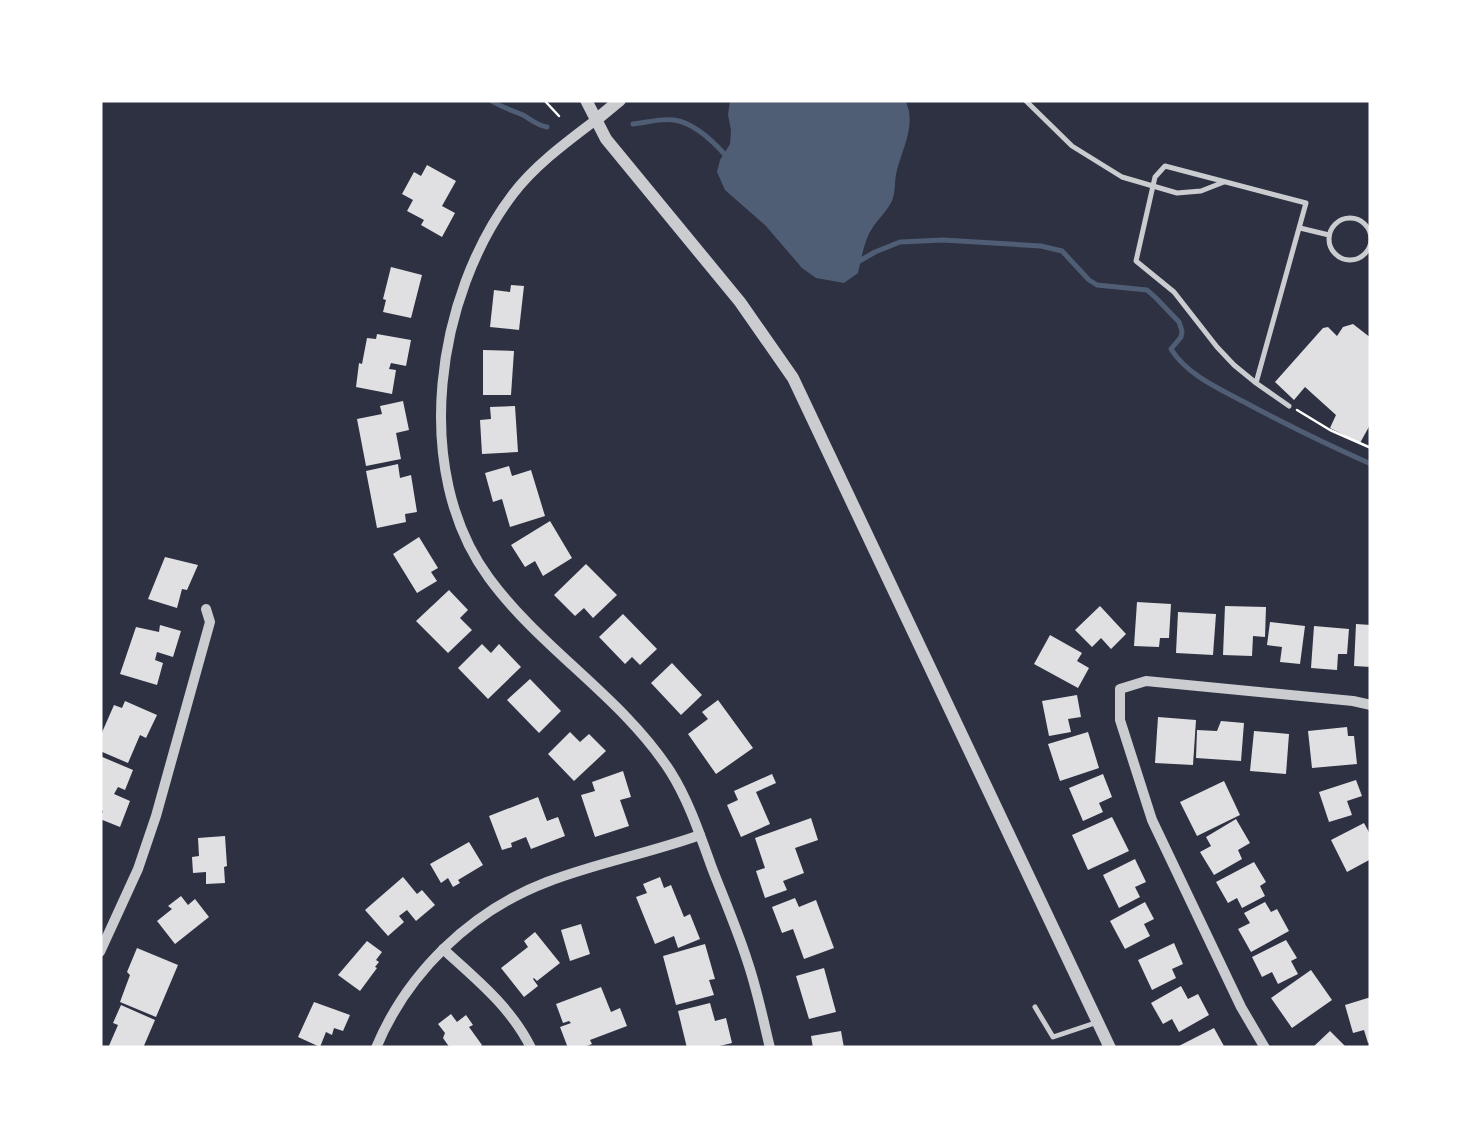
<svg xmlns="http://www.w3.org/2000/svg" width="1471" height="1148" font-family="'Exo 2',sans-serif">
  <rect width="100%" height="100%" fill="#2d3142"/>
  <!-- water -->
  <path fill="#4f5d75" d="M730 100H905C917 123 903 147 897 170 894 181 896 191 892 201 887 211 879 218 873 227 864 240 862 257 858 273L844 283 816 278 802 268 765 225 725 190 717 172 720 160 730 144 731 130 728 115Z"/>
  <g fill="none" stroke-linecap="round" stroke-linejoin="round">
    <!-- stream -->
    <g stroke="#4f5d75" stroke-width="5">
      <path d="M490 100C501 107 511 110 523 115 532 120 536 125 547 127"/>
      <path d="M633 124C645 123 661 118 674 120 695 123 714 142 727 157"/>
      <path d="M856 263 875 252 900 242 943 240 1041 246 1062 251 1089 280 1097 285 1147 290 1156 298 1179 322 1182 331 1181 337 1171 349C1187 375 1220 389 1246 403 1287 425 1328 445 1371 464"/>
    </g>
  </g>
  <!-- building -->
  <g fill="#e0e0e3">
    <polygon points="427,165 456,181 442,206 455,213 442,237 421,225 424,220 407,211 413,200 402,194 414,172 421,176"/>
    <polygon points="391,267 422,275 411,318 383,312 386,300 383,299"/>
    <polygon points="511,285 524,286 519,330 490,327 494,290 510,292"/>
    <polygon points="1353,324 1371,338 1371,423 1360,443 1330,428 1336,415 1305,387 1294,400 1275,382 1323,328 1328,327 1337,336 1343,327"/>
    <polygon points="377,334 411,340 406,366 391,363 389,369 396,370 392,394 356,387 359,363 362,364 367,338 376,339"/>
    <polygon points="483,350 514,351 511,395 483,395"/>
    <polygon points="403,401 409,430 396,433 401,459 366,466 357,419 382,414 380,406"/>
    <polygon points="515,406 518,452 482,454 480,420 491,419 490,407"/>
    <polygon points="398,464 400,478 411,475 417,512 405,514 406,522 377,528 366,471"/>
    <polygon points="509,466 512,476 531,470 545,516 510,527 502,499 493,502 485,473"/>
    <polygon points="550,521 572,558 543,576 535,561 525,567 511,545"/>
    <polygon points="419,537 438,568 431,572 437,581 417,593 393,554"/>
    <polygon points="165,557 198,565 187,590 182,589 177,608 148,599"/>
    <polygon points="586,564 617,595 593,618 584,608 575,616 554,595"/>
    <polygon points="449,590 468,610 460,618 472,630 448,653 416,621"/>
    <polygon points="1137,602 1171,604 1169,638 1160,638 1159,647 1134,646"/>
    <polygon points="1100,606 1126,634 1111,649 1101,638 1092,647 1075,630"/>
    <polygon points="1225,606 1266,607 1265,637 1253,636 1252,656 1223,655"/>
    <polygon points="1178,612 1216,614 1213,655 1176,653"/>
    <polygon points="623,614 657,649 640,665 632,657 625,664 599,637"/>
    <polygon points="1270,622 1305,626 1300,664 1280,662 1282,647 1267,645"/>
    <polygon points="1356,624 1371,625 1371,667 1354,666"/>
    <polygon points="160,625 181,631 173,657 157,652 155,660 163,663 157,685 120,674 136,627 159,632"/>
    <polygon points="1314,626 1349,629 1347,654 1338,654 1337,670 1311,668"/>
    <polygon points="1050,635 1082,653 1077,661 1089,668 1078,688 1034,664"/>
    <polygon points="482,644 491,653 499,644 521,667 488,699 458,668"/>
    <polygon points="672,663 702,695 681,715 651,683"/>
    <polygon points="530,679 561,711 539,733 507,700"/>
    <polygon points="1077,695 1081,717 1068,719 1071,732 1049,736 1042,701"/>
    <polygon points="718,700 753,748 716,774 688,734 708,719 702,712"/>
    <polygon points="125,701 157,715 146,738 140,735 128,763 100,751 100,737 114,705 122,708"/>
    <polygon points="1158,717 1196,720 1193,765 1155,763"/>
    <polygon points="1221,721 1244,723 1241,761 1196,758 1197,730 1217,731"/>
    <polygon points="1347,727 1348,736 1354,736 1357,764 1312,768 1308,731"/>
    <polygon points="1254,731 1289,734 1286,774 1250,771"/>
    <polygon points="570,732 580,742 589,734 606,751 574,781 548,754"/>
    <polygon points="1088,732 1099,768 1060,781 1048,744"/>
    <polygon points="100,756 133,770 125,790 118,787 114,794 130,801 120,827 100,819 103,811 100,810"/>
    <polygon points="623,771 631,797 620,800 629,826 595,837 581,795 595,791 592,782"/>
    <polygon points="772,774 776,783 756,792 770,824 741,837 727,805 738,800 734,791"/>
    <polygon points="1103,774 1112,797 1099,803 1103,812 1083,821 1069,788"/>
    <polygon points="1356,780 1362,796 1347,801 1352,815 1329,822 1319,792"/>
    <polygon points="1224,781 1240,815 1197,836 1180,802"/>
    <polygon points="538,797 547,821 558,817 565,836 531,849 526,837 511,843 512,847 502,850 489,816"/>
    <polygon points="1112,817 1129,851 1088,870 1072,835"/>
    <polygon points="811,818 818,840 795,848 804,873 783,881 787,890 765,898 756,871 765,868 755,838"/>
    <polygon points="1236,819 1250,843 1238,850 1242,859 1214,875 1200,852 1211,846 1206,837"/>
    <polygon points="1364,823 1371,836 1371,859 1347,872 1331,840"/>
    <polygon points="225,836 227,866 224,867 225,883 206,884 206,872 193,873 192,857 199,856 198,838"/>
    <polygon points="469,842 483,865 458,880 460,883 453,887 448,878 441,883 430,864"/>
    <polygon points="1135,859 1146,882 1135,887 1140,897 1119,908 1103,875"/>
    <polygon points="1254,862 1266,882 1260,886 1265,896 1242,908 1237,898 1228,903 1216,882"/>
    <polygon points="403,877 417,894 422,890 435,905 416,921 407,910 399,916 404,922 388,936 365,910"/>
    <polygon points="660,877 664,888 671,885 684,917 690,914 700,939 678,948 674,936 655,944 636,897 647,893 643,884"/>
    <polygon points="181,896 188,905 195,899 209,917 175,944 157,921 172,909 168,906"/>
    <polygon points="795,898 799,907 816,900 834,948 804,959 793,929 782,933 772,907"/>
    <polygon points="1145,902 1154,919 1144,924 1150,936 1125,949 1110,921"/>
    <polygon points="1265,902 1271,912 1277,909 1289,931 1251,952 1238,929 1250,923 1244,913"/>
    <polygon points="581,924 590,954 570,961 561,930"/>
    <polygon points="535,932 560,963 537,981 534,978 533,979 538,986 524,997 501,968 528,947 524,941"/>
    <polygon points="1286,940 1297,958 1291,961 1298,974 1278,984 1272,972 1262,977 1252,957"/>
    <polygon points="367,941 382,952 376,960 379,962 375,967 377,968 360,991 338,975"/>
    <polygon points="1174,943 1183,964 1172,969 1176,978 1152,990 1138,960"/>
    <polygon points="705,944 715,979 709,980 714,995 676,1005 663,956"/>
    <polygon points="137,948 178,965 156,1017 120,1002 130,975 127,972"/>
    <polygon points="824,968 836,1012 809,1019 796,976"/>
    <polygon points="1311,970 1332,1000 1292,1028 1271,998"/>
    <polygon points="1181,986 1188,999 1198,994 1209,1015 1179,1032 1172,1019 1163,1024 1151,1003"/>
    <polygon points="601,987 611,1012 620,1008 627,1026 590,1040 592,1044 581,1048 568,1048 560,1027 571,1023 569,1021 563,1023 556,1004"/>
    <polygon points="1371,997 1371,1042 1368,1043 1364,1030 1353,1033 1345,1005"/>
    <polygon points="314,1002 350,1015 343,1031 334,1028 332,1035 326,1032 320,1047 298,1037"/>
    <polygon points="710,1003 715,1021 726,1018 732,1043 711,1048 687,1048 678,1011"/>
    <polygon points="121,1005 155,1020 143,1048 108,1048 118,1025 113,1023"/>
    <polygon points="451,1014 457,1022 466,1015 473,1025 469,1027 482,1045 478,1048 450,1048 443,1038 445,1033 438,1024"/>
    <polygon points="1214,1028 1225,1048 1175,1048"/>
    <polygon points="841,1031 844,1048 813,1048 811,1036"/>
    <polygon points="1330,1031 1347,1048 1312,1048"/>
  </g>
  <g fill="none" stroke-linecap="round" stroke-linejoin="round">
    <!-- path -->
    <g stroke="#fff" stroke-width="2.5">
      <polyline points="544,100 559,116"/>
      <polyline points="1297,410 1330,430 1371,448"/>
    </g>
    <!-- service -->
    <g stroke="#caccd0" stroke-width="5">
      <polyline points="1025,100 1072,146 1122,177 1177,193 1201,191 1224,182"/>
      <circle cx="1350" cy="239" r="21"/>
      <polyline points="1300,228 1329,235"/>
      <polyline points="1256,383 1234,365 1217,347 1174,292 1136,261 1155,177 1165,166 1306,203 1256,383 1289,406"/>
      <polyline points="1035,1007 1053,1037 1095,1023"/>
    </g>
    <!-- minor -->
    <g stroke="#caccd0" stroke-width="10">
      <path d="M597 119C568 141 535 165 513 194 436 295 410 471 489 578 541 649 622 697 670 771 689 801 700 835 712 868 724 899 737 929 747 960 757 989 763 1019 770 1048"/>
      <path d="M443 949C476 979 511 1007 531 1048"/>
      <polyline points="100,952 138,869 156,816 210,622 206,609"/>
      <path d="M376 1048C407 973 471 911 547 882 596 863 650 853 700 835"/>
      <polyline points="1265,1048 1241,1007 1152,820 1120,720 1120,689 1146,681 1353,701 1371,705"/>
    </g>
    <!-- tertiary -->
    <g stroke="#caccd0" stroke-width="12">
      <polyline points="586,100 606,139 740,302 793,378 1110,1048"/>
      <polyline points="597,119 620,100"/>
    </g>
  </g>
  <!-- border -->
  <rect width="1471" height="1148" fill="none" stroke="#ffffff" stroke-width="205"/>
</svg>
